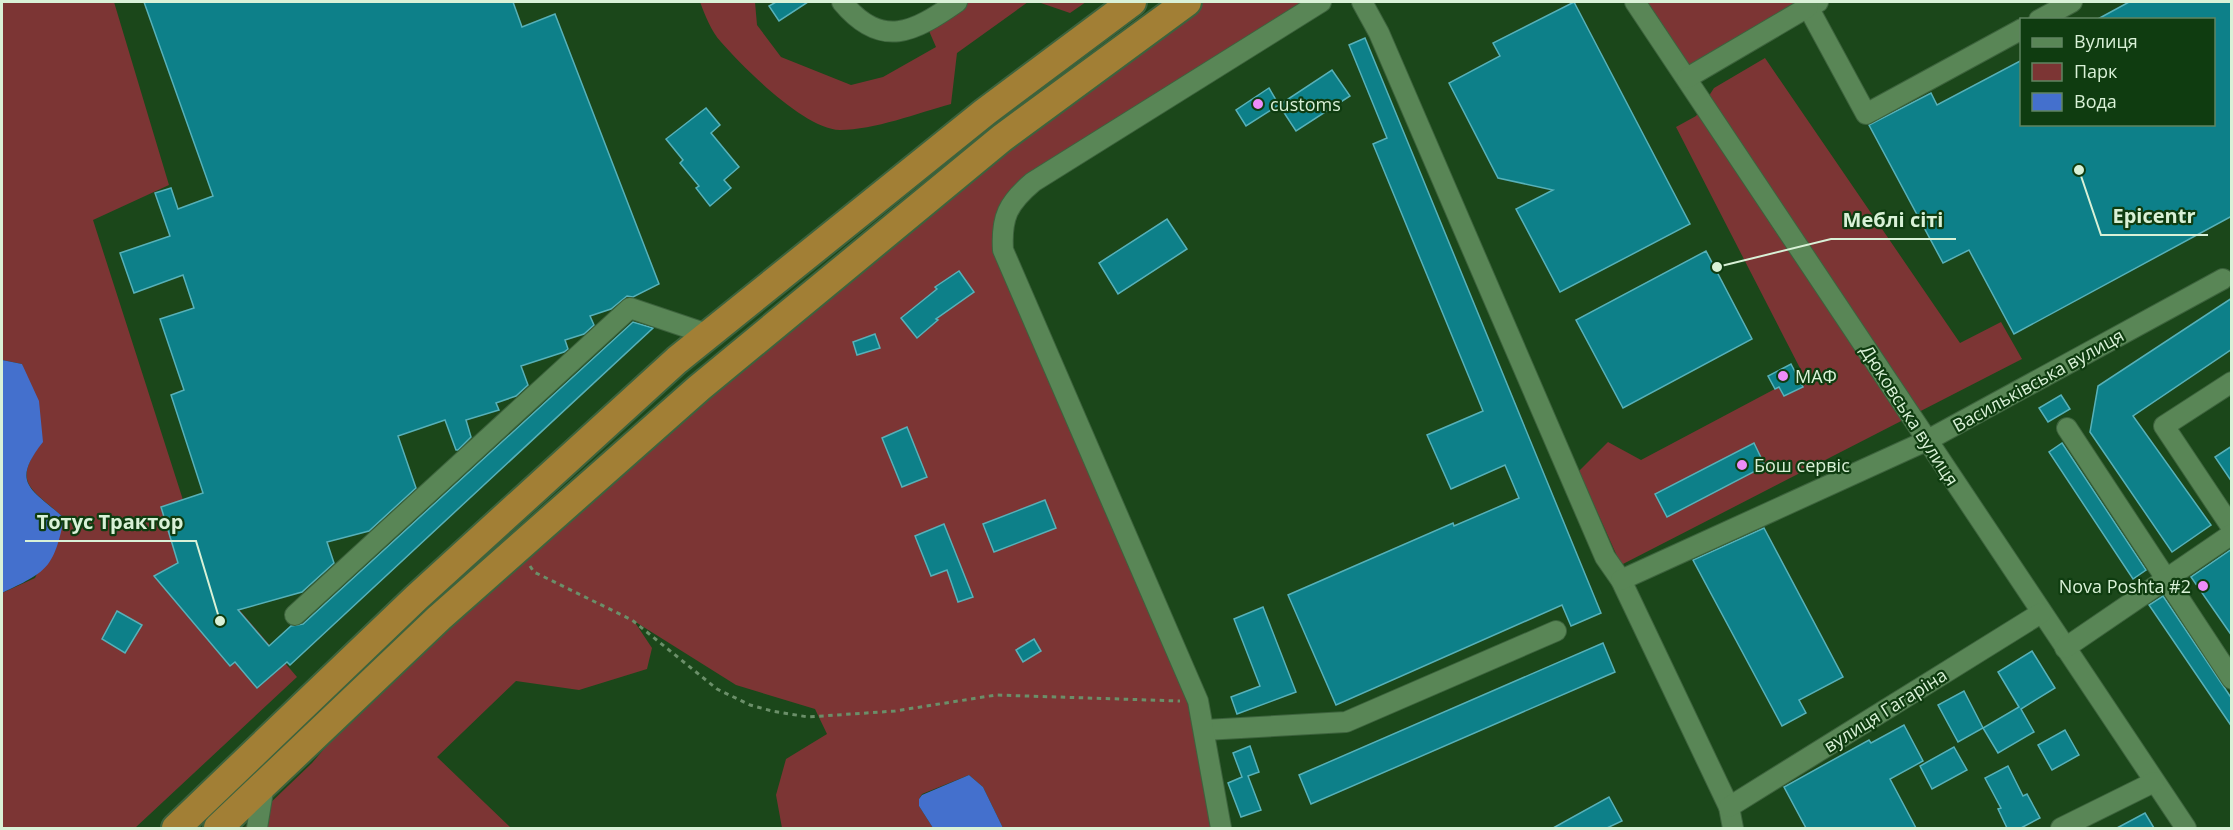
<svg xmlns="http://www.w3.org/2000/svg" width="2233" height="830" font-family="'Open Sans',sans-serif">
  <rect width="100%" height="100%" fill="#1b471a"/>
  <!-- green -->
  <g fill="#7c3534">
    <path d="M2 2H114L169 185 93 220 202 559 213 579 297 677 135 828H2V593L35 578 64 518C31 488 11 484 42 442L22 364 2 360Z"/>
    <path d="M700 2H755L757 25 781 57 851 85 883 77 936 47 926 24 957 2H1028L957 53 951 104C918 113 874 130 840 130 804 129 744 68 721 42 711 31 705 15 700 2Z"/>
    <polygon points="1038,2 1086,2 1070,13"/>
    <polygon points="1203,2 1303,2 1039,170 1002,228 1198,701 1221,828 1003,828 983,787 969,775 922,794 919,799 919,806 933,828 782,828 776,795 786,759 827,734 815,709 736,685 634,621 652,648 647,669 579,690 516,681 437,757 511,828 244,828 312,763 341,729 523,558 704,394 1067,100"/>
    <polygon points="1642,2 1818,2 1692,75"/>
    <polygon points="1765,58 1960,343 2001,322 2022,359 1621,565 1579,471 1608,442 1641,460 1803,374 1676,127 1696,116 1714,88"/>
  </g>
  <!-- water -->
  <g fill="#4470cd">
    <path d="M2 360 22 364 39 401 43 442C10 484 31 488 64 518 54 569 46 572 2 593Z"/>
    <polygon points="969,775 983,787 1003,828 933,828 919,806 919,799 922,795"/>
  </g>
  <!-- building -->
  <g fill="#0d8089" stroke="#57b1b9" stroke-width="1.5">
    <polygon points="144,2 513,2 522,27 555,14 659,284 633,297 627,296 611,309 590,316 594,325 584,334 565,340 568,349 564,352 521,366 528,385 516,396 496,403 499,410 466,420 471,437 458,450 456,450 445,420 398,436 416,488 369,531 327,542 334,563 302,592 238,610 269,646 291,626 303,624 633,322 653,328 290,665 287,662 257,688 235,662 230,666 154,576 178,563 161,507 203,493 171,395 184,390 160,319 194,308 183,275 134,293 120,253 170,236 155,193 171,188 178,209 213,196"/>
    <polygon points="776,2 808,2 779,21 769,6"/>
    <polygon points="1574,2 1690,224 1560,292 1516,209 1553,190 1498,178 1449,83 1500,56 1493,43"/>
    <polygon points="2129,2 2232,2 2232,216 2014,334 1969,250 1943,263 1869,125 1931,93 1937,105 2022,60 2022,124 2214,124 2214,20 2096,20"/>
    <polygon points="1365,38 1601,613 1571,626 1562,605 1336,705 1288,595 1453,523 1454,526 1519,498 1505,465 1451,489 1427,435 1483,411 1373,144 1387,138 1349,45"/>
    <polygon points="1332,70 1350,96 1296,131 1279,105"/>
    <polygon points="1269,88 1279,105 1246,126 1236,110"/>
    <polygon points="706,108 720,125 711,133 739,167 724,180 731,188 710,206 696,188 699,186 680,163 683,160 666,139"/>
    <polygon points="1167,219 1187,249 1118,294 1099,263"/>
    <polygon points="1706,251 1752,339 1623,408 1576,320"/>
    <polygon points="959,271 974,292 936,319 938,320 917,338 901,318 937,289 935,287"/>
    <polygon points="2232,298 2232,349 2133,416 2211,525 2172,552 2090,432 2098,386"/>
    <polygon points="875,334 880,348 857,355 853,342"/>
    <polygon points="1791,364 1803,387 1784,396 1779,387 1775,389 1768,376"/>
    <polygon points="2061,395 2070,409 2048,422 2039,408"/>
    <polygon points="907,427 927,477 902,487 882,438"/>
    <polygon points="1754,443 1765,466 1667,517 1655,494"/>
    <polygon points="2062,443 2146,570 2133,579 2049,452"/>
    <polygon points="2232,446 2232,482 2215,457"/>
    <polygon points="1045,500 1056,528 994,552 983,524"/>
    <polygon points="944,524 973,597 958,602 947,570 931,576 915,536"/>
    <polygon points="1764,528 1843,677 1799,700 1806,713 1782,726 1693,560"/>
    <polygon points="2232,549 2232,636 2191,577"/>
    <polygon points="2163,596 2232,699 2232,727 2149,605"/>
    <polygon points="1263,607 1296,692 1237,714 1231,697 1260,686 1234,619"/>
    <polygon points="117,611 142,625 125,653 102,639"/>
    <polygon points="1034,639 1041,651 1023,662 1016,650"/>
    <polygon points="1603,643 1615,672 1311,804 1299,775"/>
    <polygon points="2032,651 2055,688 2021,709 2034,732 1998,753 1983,728 2019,707 1998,672"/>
    <polygon points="1964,691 1983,728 1958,742 1938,705"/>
    <polygon points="1904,725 1923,761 1890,779 1916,828 1806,828 1784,787 1869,740 1871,743"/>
    <polygon points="2065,730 2079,755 2052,770 2038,745"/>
    <polygon points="1250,746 1259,772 1248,776 1261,810 1241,817 1228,783 1242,777 1233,753"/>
    <polygon points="1954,747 1967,770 1932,789 1920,766"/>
    <polygon points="2008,766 2023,796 2027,794 2040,818 2021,828 2007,828 1998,809 2001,808 1985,778"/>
    <polygon points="1609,797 1622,821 1607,828 1553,828"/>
    <polygon points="2145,813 2154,828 2117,828"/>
  </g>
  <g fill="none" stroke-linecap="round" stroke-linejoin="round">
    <defs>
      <g id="minor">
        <path d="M842 2C882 50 914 32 957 2"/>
        <polyline points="1362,2 1379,33 1605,557 1621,580 1729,807 1733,828"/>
        <polyline points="1635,2 2186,828"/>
        <polyline points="1818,2 1808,7 1866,114 2022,29"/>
        <polyline points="2039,20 2072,2"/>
        <polyline points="1687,78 1808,7"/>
        <polyline points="2232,382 2164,426 2232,528"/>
        <polyline points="2067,428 2232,679"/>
        <polyline points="1621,580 1926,441 2223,279"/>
        <polyline points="295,615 630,308 710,335"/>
        <polyline points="2065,648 2232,534"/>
        <polyline points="1205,730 1346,722 1556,631"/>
        <polyline points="1729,807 2041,613"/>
        <polyline points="257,828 264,785"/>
        <path d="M1221 828 1198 701 1003 250C1001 217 1008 203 1033 182L1321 2"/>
        <polyline points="2061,828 2154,782"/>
      </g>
      <g id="highway">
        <polyline points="176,828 416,598 677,360 985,112 1132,2"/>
        <polyline points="218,828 439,618 699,388 1002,138 1187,2"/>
      </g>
    </defs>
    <!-- minor casing -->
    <use href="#minor" stroke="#3d633d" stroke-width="22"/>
    <!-- highway casing -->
    <use href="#highway" stroke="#3d633d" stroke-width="32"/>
    <!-- path -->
    <polyline stroke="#6b8f69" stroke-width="3" stroke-dasharray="4.5 4.5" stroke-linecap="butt" points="530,566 534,572 632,620 717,689 750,705 772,711 808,717 895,711 996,695 1180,701"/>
    <!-- minor -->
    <use href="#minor" stroke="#598656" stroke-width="20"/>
    <!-- highway -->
    <use href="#highway" stroke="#a27f35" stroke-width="28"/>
  </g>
  <!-- markers -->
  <g fill="#ed8cf9" stroke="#0f3c10" stroke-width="2">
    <circle cx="1258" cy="104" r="6"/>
    <circle cx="1783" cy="376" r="6"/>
    <circle cx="1742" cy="465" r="6"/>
    <circle cx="2203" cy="586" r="6"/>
  </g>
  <g text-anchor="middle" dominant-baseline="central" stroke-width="4.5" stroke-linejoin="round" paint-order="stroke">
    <!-- poi labels -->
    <g font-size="18" fill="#d9f1d7" stroke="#0f3c10" text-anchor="start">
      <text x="1270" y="104">customs</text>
      <text x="1795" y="376">МАФ</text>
      <text x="1754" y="465">Бош сервіс</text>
      <text x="2191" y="586" text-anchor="end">Nova Poshta #2</text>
    </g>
    <!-- street labels -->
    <g font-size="18" fill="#d9f1d7" stroke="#0f3c10">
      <text transform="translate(2038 380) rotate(-29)">Васильківська вулиця</text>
      <text transform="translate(1910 415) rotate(57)">Дюковська вулиця</text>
      <text transform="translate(1885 710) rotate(-32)">вулиця Гагаріна</text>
    </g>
  </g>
  <!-- callouts -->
  <path fill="none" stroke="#d9f1d7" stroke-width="2" d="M2079 170L2101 235H2208M1717 267L1831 239H1956M220 621L196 541H25"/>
  <g fill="#d9f1d7" stroke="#0f3c10" stroke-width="2">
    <circle cx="2079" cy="170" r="6"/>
    <circle cx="1717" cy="267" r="6"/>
    <circle cx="220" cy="621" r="6"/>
  </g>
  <g font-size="20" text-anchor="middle" font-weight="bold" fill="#d9f1d7" stroke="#0f3c10" stroke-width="4.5" stroke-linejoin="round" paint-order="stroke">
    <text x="2154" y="223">Epicentr</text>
    <text x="1893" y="227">Меблі сіті</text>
    <text x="110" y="529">Тотус Трактор</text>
  </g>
  <!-- border -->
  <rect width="2233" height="830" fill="none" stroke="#d9f1d7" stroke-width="6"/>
  <!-- legend -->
  <rect x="2020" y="18" width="195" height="108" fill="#0f3c10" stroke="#608460" stroke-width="1.5"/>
  <rect x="2032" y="38" width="30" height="9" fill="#598656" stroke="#608460" stroke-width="1.5"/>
  <text x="2074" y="48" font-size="18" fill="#d9f1d7">Вулиця</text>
  <rect x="2032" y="63" width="30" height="18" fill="#7c3534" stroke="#608460" stroke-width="1.5"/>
  <text x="2074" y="78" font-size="18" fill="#d9f1d7">Парк</text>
  <rect x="2032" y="93" width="30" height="18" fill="#4470cd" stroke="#608460" stroke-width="1.5"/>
  <text x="2074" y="108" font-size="18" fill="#d9f1d7">Вода</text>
</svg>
